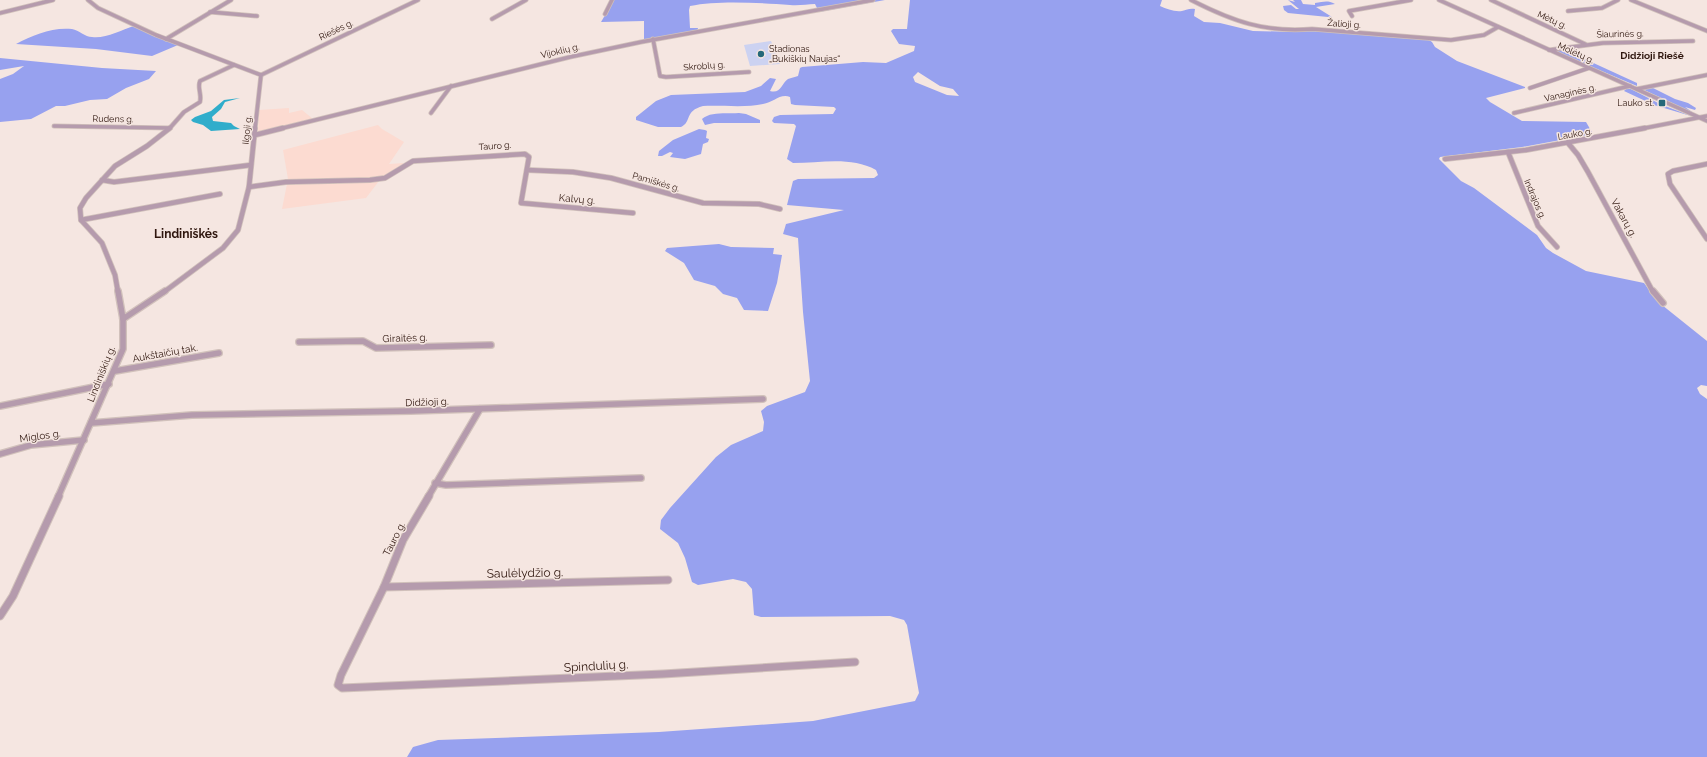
<svg xmlns="http://www.w3.org/2000/svg" width="1707" height="757" font-family="Raleway,sans-serif">
  <rect width="100%" height="100%" fill="#f5e6e1"/>
  <!-- built -->
  <g fill="#fcdbd1">
    <polygon points="289,108 289,113 302,110 313,119 259,132 258,131 259,110"/>
    <polygon points="378,125 382,129 404,142 389,164 404,163 391,173 382,177 366,198 282,209 288,179 283,150"/>
  </g>
  <!-- green -->
  <polygon fill="#ccd2f1" points="771,41 780,64 750,66 744,45"/>
  <!-- forest -->
  <g fill="#97a1ef" fill-rule="evenodd">
    <path d="M614 0H885L819 12 815 4C807 4 799 6 790 5 760 3 719 0 690 6L689 10 690 28H698L697 32 644 40V21L601 22Z"/>
    <path d="M910 0H1162L1160 6C1167 9 1174 12 1182 11 1187 10 1189 8 1195 9L1194 16 1204 22 1220 23 1253 31 1299 32 1314 30 1429 40 1432 42 1435 47 1457 61 1525 87V88L1486 98 1490 102 1522 121 1586 122 1593 134 1522 147 1440 157 1439 159 1461 181 1474 188 1537 235 1546 248 1553 253 1586 271 1644 283 1657 301 1707 341V386L1701 385 1697 388 1700 394 1707 399V757H407L413 747 438 740 659 732 813 721 915 701 919 693 907 625 904 620 890 616 761 617 754 615 752 589 746 582 733 579 698 585 692 582 685 558 678 543 660 529 661 520 670 508 716 457 731 445 763 431 764 422 761 411 767 406 805 392 810 381 803 312 798 238 783 234 786 224 844 210 787 205 793 181 798 179 874 178 878 175 876 170C851 156 821 163 793 163L787 159 796 126 794 124 774 123 772 121 774 117 780 115 833 114 836 109 834 107 795 105 791 104 790 97C780 93 773 103 763 104 746 108 721 105 703 106 684 111 692 122 681 127H658L636 120V117L656 101 671 95 745 92 761 86 770 78 776 79 770 91C781 94 781 84 788 79 791 78 795 77 798 76L800 68 802 67 863 62 886 63 914 51 915 46 899 44 891 31 893 29H907ZM918 72 940 86 953 89 959 96 947 95 915 82 913 77Z"/>
    <path d="M1288 0 1295 2 1293 0H1301L1303 4 1315 5V3C1324 2 1327 0 1335 4L1316 7 1332 17H1328L1288 13 1284 10 1283 6 1291 5 1296 9H1299Z"/>
    <path d="M134 26 178 45 152 56 96 49 16 44C33 35 52 27 72 29 79 30 85 37 92 37 105 39 121 30 134 26Z"/>
    <polygon points="1563,49 1637,83 1637,86 1554,51"/>
    <polygon points="0,58 102,68 156,71 149,79 126,88 107,99 90,100 65,106 56,106 31,119 0,122 0,79 13,74 24,66 0,70"/>
    <polygon points="1651,87 1675,99 1688,103 1696,108 1695,110 1685,107 1692,112 1691,112 1642,89"/>
    <polygon points="1626,89 1631,89 1660,104 1691,116 1654,105 1624,91"/>
    <path d="M739 113 746 114 760 120V123H714L705 125 702 119C711 111 727 114 739 113Z"/>
    <polygon points="699,129 705,130 707,131 706,138 709,139 708,142 703,144 701,154 685,159 670,157 673,153 670,152 662,156 658,156 659,151 673,140"/>
    <polygon points="719,244 731,247 774,248 773,254 782,255 777,283 768,311 744,310 737,298 723,294 715,286 694,280 684,263 665,251 667,248"/>
  </g>
  <!-- water -->
  <polygon fill="#30adcb" points="240,98 225,102 221,109 212,117 213,121 231,123 234,126 240,129 211,131 203,125 193,122 191,120 195,117 211,111 224,100"/>
  <g fill="none" stroke-linecap="round" stroke-linejoin="round">
    <defs>
      <g id="minor-far3">
        <polyline points="88,0 98,8 156,35 261,75"/>
        <path d="M1191 0C1232 21 1265 33 1312 29L1451 40 1484 35 1498 27"/>
        <polyline points="1439,0 1707,121"/>
        <polyline points="1491,0 1585,44"/>
        <polyline points="1631,0 1707,31"/>
        <polyline points="1568,11 1602,8 1618,0"/>
        <polyline points="210,12 257,16"/>
        <polyline points="0,13 53,0"/>
        <polyline points="605,14 612,0"/>
        <polyline points="1352,16 1349,11 1411,0"/>
        <polyline points="492,19 526,0"/>
        <polyline points="166,39 231,0"/>
        <polyline points="653,39 660,76 666,77 749,72"/>
        <polyline points="1549,50 1603,43 1693,41"/>
        <polyline points="261,75 418,0"/>
        <polyline points="1530,88 1589,68"/>
        <polyline points="1637,89 1707,75"/>
        <polyline points="431,113 451,86"/>
        <polyline points="1514,113 1630,86"/>
        <polyline points="54,126 170,128"/>
        <path d="M169 129 184 112 200 102C202 94 197 88 200 81L234 65"/>
        <polyline points="255,129 261,75"/>
        <polyline points="279,129 570,57 641,42 873,0"/>
        <polyline points="1640,129 1707,116"/>
      </g>
      <g id="minor-far2">
        <polyline points="255,135 283,128"/>
        <polyline points="1568,143 1578,155 1588,172 1653,292"/>
        <polyline points="1508,152 1538,226 1557,247"/>
        <polyline points="1445,159 1526,150 1645,128"/>
        <polyline points="1707,164 1673,171 1668,174 1670,184 1707,239"/>
        <polyline points="527,170 573,172 611,178 703,203 759,204 780,209"/>
        <polyline points="102,180 114,182 251,165"/>
        <polyline points="249,187 286,182 370,180 385,178 413,161 525,154 529,157 521,203 633,213"/>
        <polyline points="81,220 220,194"/>
        <polyline points="118,292 115,275 102,243 81,220 80,208 86,198 115,166 147,146 170,128"/>
        <polyline points="164,292 223,248 238,230 249,187 255,128"/>
      </g>
      <g id="minor-far1">
        <polyline points="1653,291 1663,303"/>
        <polyline points="123,319 165,291"/>
        <polyline points="299,342 363,341 376,348 491,345"/>
        <polyline points="115,371 219,353"/>
        <polyline points="0,406 109,384"/>
        <polyline points="91,423 192,415 411,411 763,399"/>
        <polyline points="0,454 31,445 84,440"/>
        <polyline points="435,483 446,485 641,478"/>
        <polyline points="58,497 123,349 123,319 118,291"/>
        <polyline points="428,497 480,409"/>
      </g>
      <g id="minor">
        <polyline points="429,496 403,540 384,587 341,675 338,685 342,688 663,674 855,662"/>
        <polyline points="384,587 668,580"/>
        <polyline points="0,616 13,596 59,496"/>
      </g>
    </defs>
    <!-- minor-far3 casing -->
    <use href="#minor-far3" stroke="#d1c1bb" stroke-width="5"/>
    <!-- minor-far2 casing -->
    <use href="#minor-far2" stroke="#d1c1bb" stroke-width="6"/>
    <!-- minor-far1 casing -->
    <use href="#minor-far1" stroke="#d1c1bb" stroke-width="8"/>
    <!-- minor casing -->
    <use href="#minor" stroke="#d1c1bb" stroke-width="9"/>
    <!-- minor-far3 -->
    <use href="#minor-far3" stroke="#b59bad" stroke-width="3.5"/>
    <!-- minor-far2 -->
    <use href="#minor-far2" stroke="#b59bad" stroke-width="4.5"/>
    <!-- minor-far1 -->
    <use href="#minor-far1" stroke="#b59bad" stroke-width="5.5"/>
    <!-- minor -->
    <use href="#minor" stroke="#b59bad" stroke-width="7"/>
  </g>
  <!-- markers -->
  <g fill="#246879" stroke="#f5e6e1" stroke-width="1.5">
    <circle cx="761" cy="54" r="4"/>
    <rect x="1658" y="99" width="8" height="8" rx="2"/>
  </g>
  <g text-anchor="middle" dominant-baseline="central" stroke-width="3" stroke-linejoin="round" paint-order="stroke">
    <!-- far-street labels -->
    <g font-size="9" fill="#2f160e" stroke="#f5e6e1">
      <text transform="translate(1552 20) rotate(24)">Mėtų g.</text>
      <text transform="translate(1344 24) rotate(4)">Žalioji g.</text>
      <text transform="translate(336 30) rotate(-25)">Riešės g.</text>
      <text transform="translate(1620 34) rotate(-1)">Šiaurinės g.</text>
      <text transform="translate(560 51) rotate(-13)">Vijoklių g.</text>
      <text transform="translate(1576 53) rotate(24)">Molėtų g.</text>
      <text transform="translate(704 66) rotate(-4)">Skroblų g.</text>
      <text transform="translate(1570 93) rotate(-13)">Vanaginės g.</text>
      <text transform="translate(113 119) rotate(1)">Rudens g.</text>
      <text transform="translate(247 130) rotate(-84)">Ilgoji g.</text>
      <text transform="translate(1575 134) rotate(-10)">Lauko g.</text>
      <text transform="translate(495 146) rotate(-4)">Tauro g.</text>
      <text transform="translate(656 182) rotate(16)">Pamiškės g.</text>
      <text transform="translate(1535 199) rotate(67)">Indrajos g.</text>
    </g>
    <!-- far-poi labels -->
    <g font-size="9" fill="#2f160e" stroke="#f5e6e1" text-anchor="start">
      <text x="769" y="49">Stadionas<tspan x="769" dy="10">„Bukiškių Naujas“</tspan></text>
      <text x="1654" y="103" text-anchor="end">Lauko st.</text>
    </g>
    <!-- far-quarter labels -->
    <g font-size="10" font-weight="bold" fill="#2f160e" stroke="#f5e6e1">
      <text x="1652" y="55">Didžioji Riešė</text>
    </g>
    <!-- street labels -->
    <g font-size="10" fill="#2f160e" stroke="#f5e6e1">
      <text transform="translate(577 199) rotate(5)">Kalvų g.</text>
      <text transform="translate(1624 218) rotate(61)">Vakarų g.</text>
      <text transform="translate(405 338) rotate(-2)">Giraitės g.</text>
      <text transform="translate(165 353) rotate(-10)">Aukštaičių tak.</text>
      <text transform="translate(101 374) rotate(-68)">Lindiniškių g.</text>
      <text transform="translate(427 402) rotate(-2)">Didžioji g.</text>
      <text transform="translate(40 436) rotate(-8)">Miglos g.</text>
      <text transform="translate(394 539) rotate(-63)">Tauro g.</text>
    </g>
    <!-- quarter labels -->
    <g font-size="12" font-weight="bold" fill="#2f160e" stroke="#f5e6e1">
      <text x="186" y="234">Lindiniškės</text>
    </g>
    <!-- near-street labels -->
    <g font-size="12" fill="#2f160e" stroke="#f5e6e1">
      <text transform="translate(525 573) rotate(-1)">Saulėlydžio g.</text>
      <text transform="translate(596 666) rotate(-3)">Spindulių g.</text>
    </g>
  </g>
</svg>
